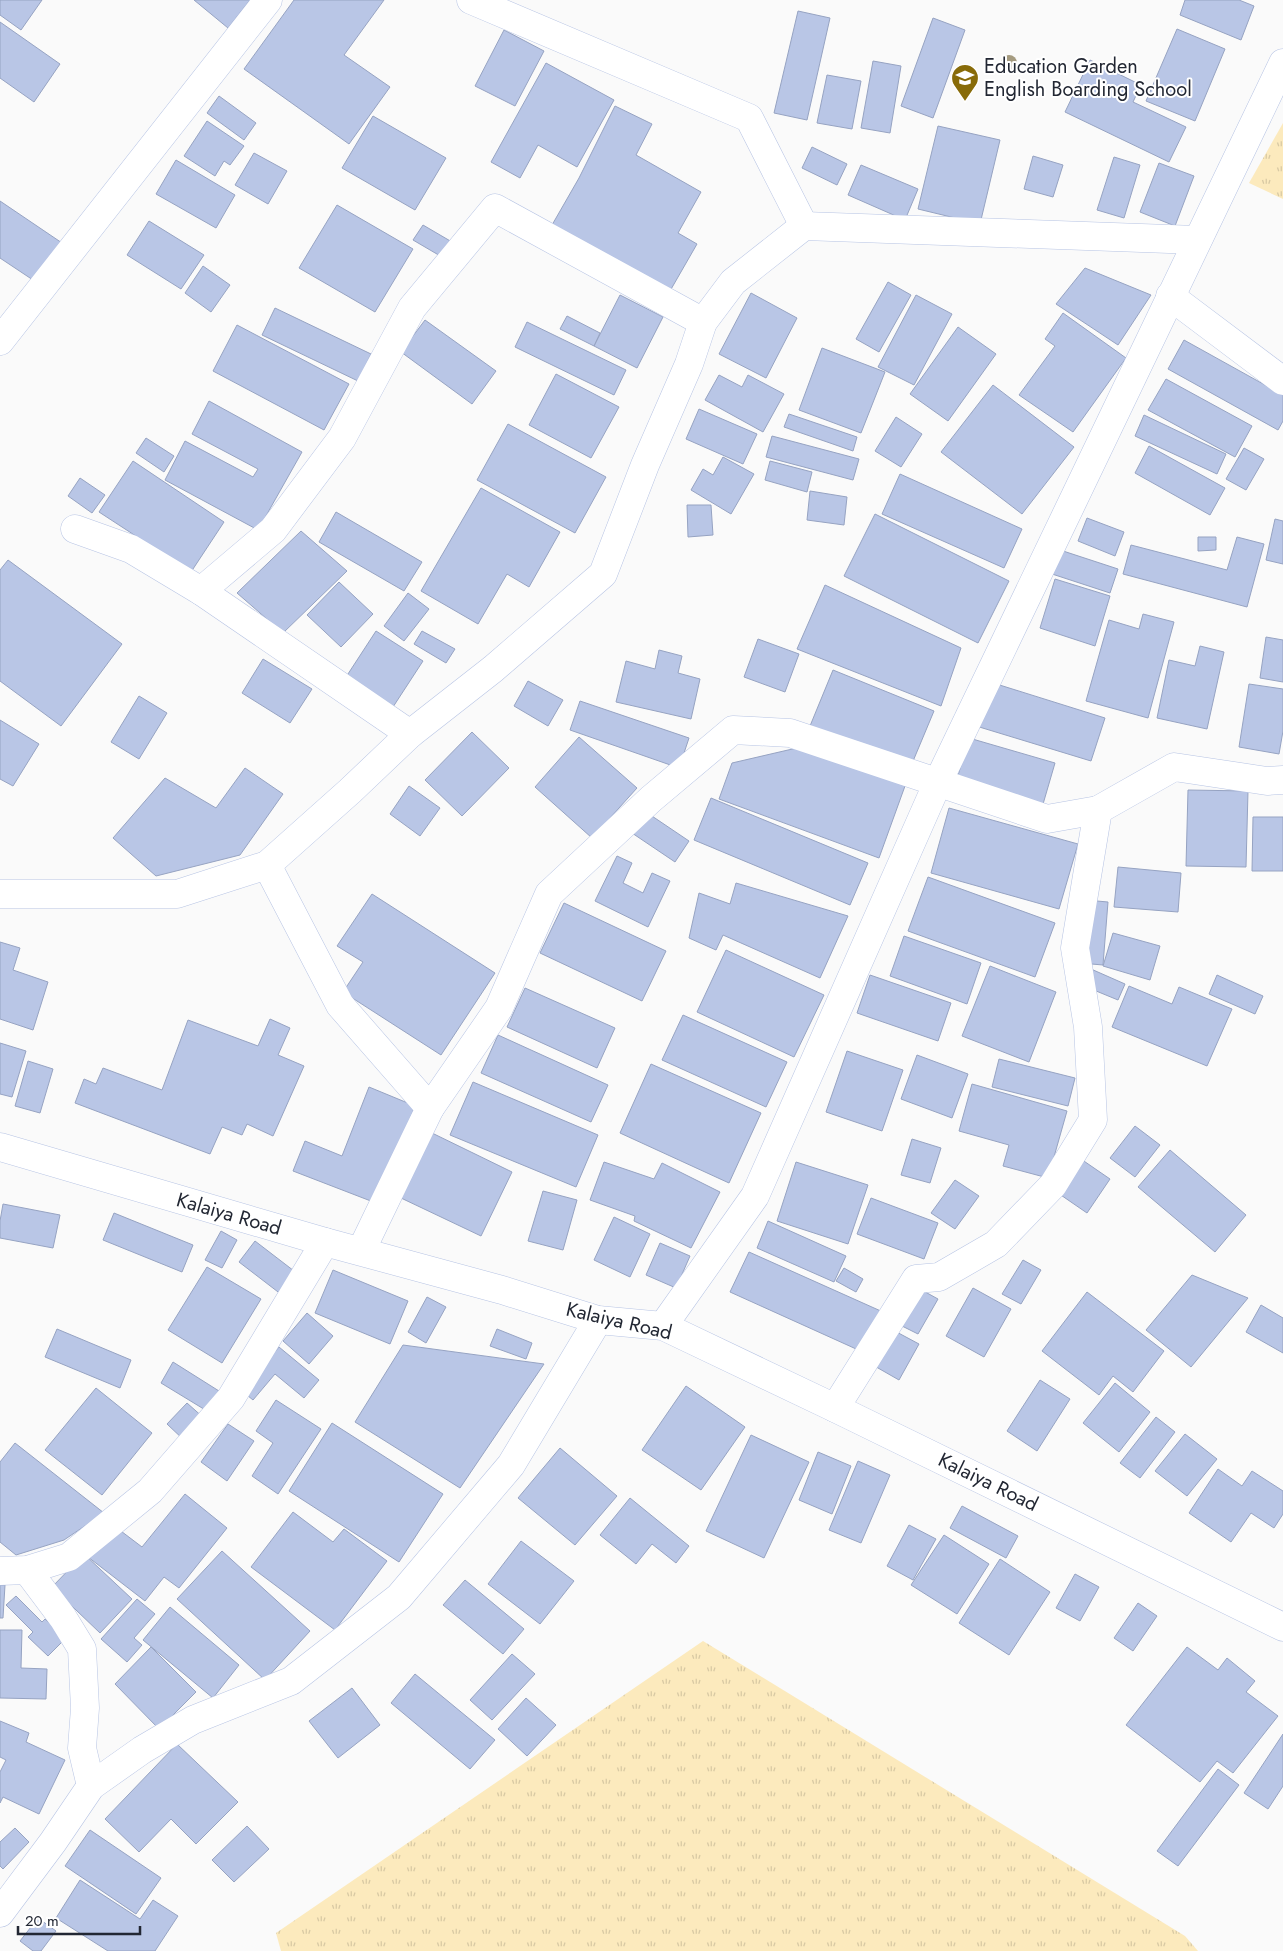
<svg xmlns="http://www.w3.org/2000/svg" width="1283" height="1951" font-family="Jost,sans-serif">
  <defs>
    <pattern id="grass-tufts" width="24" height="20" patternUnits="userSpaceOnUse" patternTransform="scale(1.25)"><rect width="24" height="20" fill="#fceabd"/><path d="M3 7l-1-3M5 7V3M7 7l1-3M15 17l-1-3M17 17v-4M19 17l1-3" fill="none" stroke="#d8c9a3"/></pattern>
  </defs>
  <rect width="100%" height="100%" fill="#fafafa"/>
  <!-- grass -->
  <g fill="url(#grass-tufts)">
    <polygon points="1283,123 1283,199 1249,183"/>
    <polygon points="703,1641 1185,1936 1198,1951 281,1951 276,1933"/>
  </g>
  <!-- building -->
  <g fill="#b9c6e6" stroke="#96a3c2">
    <polygon points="0,0 42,0 21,30 0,15"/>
    <polygon points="194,0 250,0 228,28"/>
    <polygon points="294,0 384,0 344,55 390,87 349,144 244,69"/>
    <polygon points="1185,0 1239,0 1254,6 1241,40 1180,15"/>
    <polygon points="798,11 830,18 807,120 774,113"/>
    <polygon points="933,18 965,30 933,118 901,106"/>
    <polygon points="0,22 60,64 34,102 0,78"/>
    <polygon points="1177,29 1225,49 1195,121 1146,101"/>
    <polygon points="504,30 544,51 515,106 475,86"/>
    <polygon points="1090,60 1141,85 1133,102 1186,127 1169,162 1065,112"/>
    <polygon points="873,61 901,66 890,133 861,128"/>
    <polygon points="546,63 614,100 577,167 538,145 520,178 491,162"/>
    <polygon points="827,75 861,81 852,129 817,123"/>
    <polygon points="219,96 256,123 244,140 207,113"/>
    <polygon points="615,106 652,124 636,155 701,192 678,233 697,244 670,291 552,225 579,178"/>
    <polygon points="373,116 446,158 415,210 342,168"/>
    <polygon points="207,121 244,146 230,165 224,161 215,176 184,156"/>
    <polygon points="938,126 1000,140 980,224 918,209"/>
    <polygon points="812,147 847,164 837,185 802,168"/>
    <polygon points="254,153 287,171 268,204 235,185"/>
    <polygon points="1033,156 1063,165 1053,197 1024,189"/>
    <polygon points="1114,157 1140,165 1124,218 1097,210"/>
    <polygon points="176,160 235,195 216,228 156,194"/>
    <polygon points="1159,163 1194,176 1175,226 1140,212"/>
    <polygon points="861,165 918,189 905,220 848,195"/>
    <polygon points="0,201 68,247 42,286 0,258"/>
    <polygon points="337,205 413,249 375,312 299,268"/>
    <polygon points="149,221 204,255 181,289 127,255"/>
    <polygon points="423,225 452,242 442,257 413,240"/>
    <polygon points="203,266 230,285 211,312 185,293"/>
    <polygon points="1085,268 1151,295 1118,345 1056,304"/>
    <polygon points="888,282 911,295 879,352 856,339"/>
    <polygon points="751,293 797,318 766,378 719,354"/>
    <polygon points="620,295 663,317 637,368 594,346"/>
    <polygon points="916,295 952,314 914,385 878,367"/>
    <polygon points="275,308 371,354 358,381 262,335"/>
    <polygon points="1063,313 1126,358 1073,432 1019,395 1055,346 1045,339"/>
    <polygon points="567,316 600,333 594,346 560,329"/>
    <polygon points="425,320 496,371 472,404 401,352"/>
    <polygon points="527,322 626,370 614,395 515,347"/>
    <polygon points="237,325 349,384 324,430 213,371"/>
    <polygon points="958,327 996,354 948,421 910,394"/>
    <polygon points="1184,340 1283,395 1283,421 1278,430 1168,369"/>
    <polygon points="822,348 885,372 861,433 799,410"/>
    <polygon points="556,374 619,407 591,458 529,425"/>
    <polygon points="719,375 742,387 748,375 784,394 763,432 705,400"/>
    <polygon points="1166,379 1252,426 1235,457 1148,410"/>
    <polygon points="993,385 1074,447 1022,514 941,452"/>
    <polygon points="209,401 302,452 258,530 165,480 185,441 253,477 258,469 192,434"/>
    <polygon points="699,409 757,434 743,464 686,439"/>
    <polygon points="789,414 857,437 853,451 784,427"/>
    <polygon points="1144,415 1226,454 1217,474 1135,436"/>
    <polygon points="896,417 922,434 901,467 875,451"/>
    <polygon points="508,424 606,477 575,533 477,480"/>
    <polygon points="772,436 859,459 853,480 766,457"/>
    <polygon points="146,438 174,456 164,472 136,453"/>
    <polygon points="1149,446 1225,488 1210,515 1135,473"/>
    <polygon points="1244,448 1264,459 1246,490 1226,479"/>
    <polygon points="723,457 754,474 731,514 691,490 703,469 713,475"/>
    <polygon points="133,461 224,522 191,572 99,512"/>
    <polygon points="770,461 812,472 807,492 765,480"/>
    <polygon points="900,474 1022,529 1004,568 882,514"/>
    <polygon points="80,478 105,495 92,513 68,496"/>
    <polygon points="481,488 560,532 529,587 507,574 478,624 421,591"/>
    <polygon points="810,491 847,497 844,525 807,520"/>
    <polygon points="687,505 711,505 713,535 688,537"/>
    <polygon points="336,512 422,562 404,591 319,542"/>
    <polygon points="875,514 1009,581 978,643 844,576"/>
    <polygon points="1087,518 1124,532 1115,556 1078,541"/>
    <polygon points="1275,519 1283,521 1283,564 1266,560"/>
    <polygon points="301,531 347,571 283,633 237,593"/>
    <polygon points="1198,537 1216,537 1216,550 1198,551"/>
    <polygon points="1237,537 1264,544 1247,607 1123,574 1131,545 1227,570"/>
    <polygon points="1057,549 1118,569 1110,593 1049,573"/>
    <polygon points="8,560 122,644 61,726 0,681 0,570"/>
    <polygon points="1055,579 1110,596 1095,646 1040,628"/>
    <polygon points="339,582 373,614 341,647 307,615"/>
    <polygon points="825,585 961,648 941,706 797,649"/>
    <polygon points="408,593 429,609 404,641 384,626"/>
    <polygon points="1143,614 1174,622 1148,718 1086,701 1109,620 1139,629"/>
    <polygon points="376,631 423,661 393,707 346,677"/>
    <polygon points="422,631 455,649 446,663 414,644"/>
    <polygon points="1266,637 1283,640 1283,682 1260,678"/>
    <polygon points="758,639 799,654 785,692 744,677"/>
    <polygon points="1200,646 1224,652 1207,729 1157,718 1169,660 1195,666"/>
    <polygon points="659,650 682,656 678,673 700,679 691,719 616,702 626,661 655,669"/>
    <polygon points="263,659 312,689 290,723 242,693"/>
    <polygon points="833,670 934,711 911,766 810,726"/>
    <polygon points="528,681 563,700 548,726 514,706"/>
    <polygon points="990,682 1105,718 1091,761 976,726"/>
    <polygon points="1249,684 1283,689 1283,731 1279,754 1239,747"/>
    <polygon points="139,696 167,713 139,759 111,742"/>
    <polygon points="580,701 689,738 679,768 570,730"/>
    <polygon points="0,720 39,744 13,786 0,779"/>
    <polygon points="472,732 509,768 462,816 425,780"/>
    <polygon points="579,737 637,788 592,838 535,787"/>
    <polygon points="969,738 1055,763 1041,811 955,786"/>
    <polygon points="801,747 905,786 879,858 719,799 732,763"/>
    <polygon points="245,768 283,794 240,855 156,876 113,838 165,778 216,808"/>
    <polygon points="409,786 440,808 420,836 390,814"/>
    <polygon points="1188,790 1248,791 1246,867 1186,866"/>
    <polygon points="711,798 868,863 850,905 694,840"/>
    <polygon points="949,808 1078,844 1059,909 931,873"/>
    <polygon points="646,812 689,841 675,862 632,833"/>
    <polygon points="1253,817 1283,817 1283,871 1252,871"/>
    <polygon points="617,856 632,863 623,883 643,893 652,873 670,881 648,927 595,901"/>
    <polygon points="1118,867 1181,873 1178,912 1114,907"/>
    <polygon points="928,877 1055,923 1035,977 908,931"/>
    <polygon points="736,883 848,916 820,978 723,935 716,950 689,938 699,893 730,904"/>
    <polygon points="372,894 495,973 441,1055 343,992 363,962 337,946"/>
    <polygon points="1086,900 1108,902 1103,965 1080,963"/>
    <polygon points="564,903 666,951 642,1001 540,953"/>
    <polygon points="1113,933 1160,946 1150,980 1103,966"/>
    <polygon points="904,936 981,963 967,1004 890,976"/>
    <polygon points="0,942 20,948 13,970 48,982 33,1030 0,1019"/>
    <polygon points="726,950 824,995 794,1057 697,1012"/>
    <polygon points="990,966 1056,992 1029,1062 962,1036"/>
    <polygon points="1091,969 1125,984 1118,1000 1084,986"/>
    <polygon points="870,975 951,1003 938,1041 857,1013"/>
    <polygon points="1217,975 1263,996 1255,1014 1209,994"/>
    <polygon points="1129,986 1172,1004 1179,987 1232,1009 1207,1066 1112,1027"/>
    <polygon points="525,988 615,1028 597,1068 507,1027"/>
    <polygon points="683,1015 787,1062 766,1107 662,1060"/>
    <polygon points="270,1019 290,1028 278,1055 304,1066 273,1136 247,1124 242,1135 222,1127 210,1154 75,1103 84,1079 96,1084 103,1068 162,1090 188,1020 258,1046"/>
    <polygon points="498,1035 608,1085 591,1122 481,1073"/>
    <polygon points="0,1043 26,1051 12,1097 0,1094"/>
    <polygon points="847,1051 903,1070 882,1131 826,1112"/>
    <polygon points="917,1055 968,1074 952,1118 901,1099"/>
    <polygon points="999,1059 1075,1078 1068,1106 992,1087"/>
    <polygon points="28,1061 53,1069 40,1113 15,1106"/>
    <polygon points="651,1064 761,1113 729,1183 620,1133"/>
    <polygon points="473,1082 598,1135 576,1187 450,1135"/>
    <polygon points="972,1084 1067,1111 1048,1178 1003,1166 1009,1145 959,1131"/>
    <polygon points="369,1087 415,1106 376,1203 293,1171 305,1141 342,1156"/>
    <polygon points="1135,1126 1160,1145 1135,1177 1110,1158"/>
    <polygon points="432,1133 512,1172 481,1236 401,1198"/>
    <polygon points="912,1139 941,1148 930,1183 901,1175"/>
    <polygon points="1170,1150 1246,1215 1215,1252 1138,1187"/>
    <polygon points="1078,1157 1110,1179 1087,1213 1055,1191"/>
    <polygon points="604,1162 654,1179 662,1163 720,1192 691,1248 634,1221 635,1216 590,1200"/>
    <polygon points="796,1162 868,1185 848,1244 777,1221"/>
    <polygon points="955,1180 979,1196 955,1229 931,1213"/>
    <polygon points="543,1191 577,1200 563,1250 528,1241"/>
    <polygon points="871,1198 938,1223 924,1259 857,1234"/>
    <polygon points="3,1204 60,1215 53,1248 0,1238 0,1221"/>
    <polygon points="114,1213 193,1245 182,1272 103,1240"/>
    <polygon points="614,1217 650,1234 630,1277 594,1260"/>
    <polygon points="768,1221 846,1256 834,1282 757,1248"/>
    <polygon points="221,1231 237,1240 222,1268 205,1260"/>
    <polygon points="255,1241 298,1274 282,1295 239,1262"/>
    <polygon points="660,1243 690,1256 676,1288 646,1275"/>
    <polygon points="749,1252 883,1312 865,1353 730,1292"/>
    <polygon points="1023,1260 1041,1270 1021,1304 1002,1294"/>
    <polygon points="207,1267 261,1299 222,1363 168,1330"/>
    <polygon points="844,1268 863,1279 856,1292 836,1281"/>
    <polygon points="333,1270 408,1301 390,1344 315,1313"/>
    <polygon points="1192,1275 1248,1298 1191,1367 1146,1330"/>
    <polygon points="918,1288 938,1299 918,1334 898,1324"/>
    <polygon points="973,1288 1011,1309 984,1357 946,1336"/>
    <polygon points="1087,1292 1164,1351 1133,1392 1113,1376 1099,1395 1042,1351"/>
    <polygon points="427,1297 446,1307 426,1343 408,1332"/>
    <polygon points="1261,1305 1283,1318 1283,1353 1246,1332"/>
    <polygon points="307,1313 333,1336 309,1364 283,1341"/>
    <polygon points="57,1329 131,1360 120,1388 45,1357"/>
    <polygon points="497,1329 532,1343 526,1359 490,1346"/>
    <polygon points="891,1329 919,1344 899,1380 871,1364"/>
    <polygon points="403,1345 544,1364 460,1488 355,1422"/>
    <polygon points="279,1347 319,1380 304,1398 275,1374 253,1400 242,1391"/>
    <polygon points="173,1362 219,1391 207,1411 161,1383"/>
    <polygon points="1040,1380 1070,1399 1037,1451 1007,1431"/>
    <polygon points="1115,1383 1150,1412 1119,1452 1083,1423"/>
    <polygon points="686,1386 745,1427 701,1490 642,1450"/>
    <polygon points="96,1388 152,1433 102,1495 45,1450"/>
    <polygon points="276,1400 321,1429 278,1494 252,1476 273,1443 256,1431"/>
    <polygon points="187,1403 205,1419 185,1441 167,1424"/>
    <polygon points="1156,1417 1175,1432 1140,1478 1120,1463"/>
    <polygon points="332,1423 443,1494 399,1562 289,1491"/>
    <polygon points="228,1424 254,1441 227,1481 201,1462"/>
    <polygon points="1185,1434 1217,1459 1187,1496 1155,1471"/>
    <polygon points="751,1435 809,1462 764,1558 706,1531"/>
    <polygon points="15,1443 104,1513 64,1540 16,1555 0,1542 0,1462"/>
    <polygon points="560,1448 617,1496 575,1545 518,1498"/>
    <polygon points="818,1452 851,1466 832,1514 799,1500"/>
    <polygon points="858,1461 890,1475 861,1543 829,1530"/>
    <polygon points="1218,1469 1242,1486 1252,1471 1283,1491 1283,1514 1274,1528 1251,1513 1231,1542 1189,1513"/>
    <polygon points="185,1494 227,1528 179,1588 164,1577 145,1601 88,1557 113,1525 142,1547"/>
    <polygon points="630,1498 689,1546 676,1563 652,1544 636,1564 600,1535"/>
    <polygon points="962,1506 1018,1536 1006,1558 950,1528"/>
    <polygon points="293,1512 333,1542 344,1529 387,1561 335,1630 251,1567"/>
    <polygon points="909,1525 936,1539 913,1580 887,1566"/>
    <polygon points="944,1535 989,1564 957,1614 911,1585"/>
    <polygon points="521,1541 574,1581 540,1624 488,1584"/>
    <polygon points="222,1551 310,1631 265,1680 177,1599"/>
    <polygon points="84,1554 132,1599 100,1633 52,1587"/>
    <polygon points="1000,1559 1050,1592 1009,1655 959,1623"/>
    <polygon points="1075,1574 1099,1587 1080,1621 1056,1608"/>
    <polygon points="465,1580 524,1629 503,1654 443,1605"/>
    <polygon points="0,1585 5,1585 3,1618 0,1618"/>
    <polygon points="16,1596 42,1622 45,1619 65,1639 48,1656 28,1637 33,1632 6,1605"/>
    <polygon points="137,1599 155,1614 134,1638 142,1645 127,1662 101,1639"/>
    <polygon points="1138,1603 1157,1616 1133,1651 1114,1638"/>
    <polygon points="170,1607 239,1665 213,1698 143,1640"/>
    <polygon points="0,1630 22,1630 21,1668 47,1669 46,1699 0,1698"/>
    <polygon points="151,1647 196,1692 159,1729 115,1684"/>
    <polygon points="1187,1647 1218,1670 1227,1658 1255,1681 1246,1692 1278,1716 1233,1773 1217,1761 1200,1782 1126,1725"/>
    <polygon points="512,1654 535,1674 492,1720 470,1700"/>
    <polygon points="415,1674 495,1740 470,1769 391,1703"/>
    <polygon points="352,1688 380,1725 338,1758 309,1721"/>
    <polygon points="526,1698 556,1725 527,1756 498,1729"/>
    <polygon points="0,1721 29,1733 26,1742 65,1760 39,1814 3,1797 0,1803 0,1772 6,1760 0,1757"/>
    <polygon points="1283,1734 1283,1786 1268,1809 1244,1793"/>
    <polygon points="177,1744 238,1802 196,1844 171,1819 139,1852 105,1819"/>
    <polygon points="1218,1769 1239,1785 1178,1866 1157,1851"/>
    <polygon points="247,1826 269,1849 234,1882 212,1860"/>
    <polygon points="15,1828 29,1842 3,1869 0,1866 0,1842"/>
    <polygon points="90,1830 161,1878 136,1914 65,1866"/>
    <polygon points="80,1880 140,1919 153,1900 178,1916 155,1951 108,1951 56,1918"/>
    <polygon points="38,1918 56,1931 41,1951 33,1951 20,1941"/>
  </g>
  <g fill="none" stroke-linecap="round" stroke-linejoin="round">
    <defs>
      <g id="street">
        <polyline points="471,0 749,118 804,226"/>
        <polyline points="1170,296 1283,381"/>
        <polyline points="0,341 268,0"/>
        <polyline points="75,529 131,549 201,591 410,734"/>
        <polyline points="201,591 273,530 342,438 412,308 495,208 703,322"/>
        <polyline points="267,865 340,1005 430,1108 361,1251"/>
        <polyline points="0,894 177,894 267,865 350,791 410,734 493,669 603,574 645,465 689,364 703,322 733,282 804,226 1197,240"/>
        <polyline points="430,1108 499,1008 549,894 651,799 733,730 790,733 1047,819 1098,810"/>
        <polyline points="663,1326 755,1196 938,782 1283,63"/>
        <polyline points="835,1408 916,1279 939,1277 996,1244 1053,1185 1093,1120 1088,1027 1075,948 1098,810 1174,767 1267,781 1283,780"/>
        <polyline points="27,1570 63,1618 82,1649 85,1708 82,1748 91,1786"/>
        <polyline points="0,1571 27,1570 69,1557 150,1491 231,1398 325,1242"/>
        <polyline points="0,1913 53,1842 91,1786 142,1750 193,1720 291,1681 399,1597 511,1465 598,1320"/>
      </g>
      <polyline id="secondary" points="0,1147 325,1242 502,1290 598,1320 663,1326 835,1408 1283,1627"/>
    </defs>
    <!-- street casing -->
    <use href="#street" stroke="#b7c4e4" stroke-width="29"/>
    <!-- secondary casing -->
    <use href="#secondary" stroke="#b7c4e4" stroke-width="29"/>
    <!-- street -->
    <use href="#street" stroke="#fff" stroke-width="28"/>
    <!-- secondary -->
    <use href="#secondary" stroke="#fff" stroke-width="28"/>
  </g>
  <!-- trees -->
  <circle fill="#a59b80" cx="1009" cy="63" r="8"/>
  <!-- icons -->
  <defs>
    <symbol id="school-pin" viewBox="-11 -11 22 30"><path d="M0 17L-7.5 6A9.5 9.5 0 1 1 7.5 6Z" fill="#886b09" stroke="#fff"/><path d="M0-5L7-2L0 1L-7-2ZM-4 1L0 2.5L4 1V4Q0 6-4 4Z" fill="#fff"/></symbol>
  </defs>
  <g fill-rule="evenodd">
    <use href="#school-pin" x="949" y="62" width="32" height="43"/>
  </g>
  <g text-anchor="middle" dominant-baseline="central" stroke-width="4" stroke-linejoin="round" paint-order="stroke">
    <!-- poi labels -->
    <g font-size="20" fill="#222733" stroke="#fff" text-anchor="start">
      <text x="984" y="66">Education Garden<tspan x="984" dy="23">English Boarding School</tspan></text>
    </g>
    <!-- street labels -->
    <g font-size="20" fill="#222733" stroke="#fff">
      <text transform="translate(229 1214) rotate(16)">Kalaiya Road</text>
      <text transform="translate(619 1321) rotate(13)">Kalaiya Road</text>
      <text transform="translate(988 1482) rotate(26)">Kalaiya Road</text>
    </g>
  </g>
  <!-- scale -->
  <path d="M18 1926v8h122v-8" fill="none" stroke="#222733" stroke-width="2.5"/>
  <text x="25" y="1926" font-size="15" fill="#222733" stroke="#ffffff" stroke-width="4" paint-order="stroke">20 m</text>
</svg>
